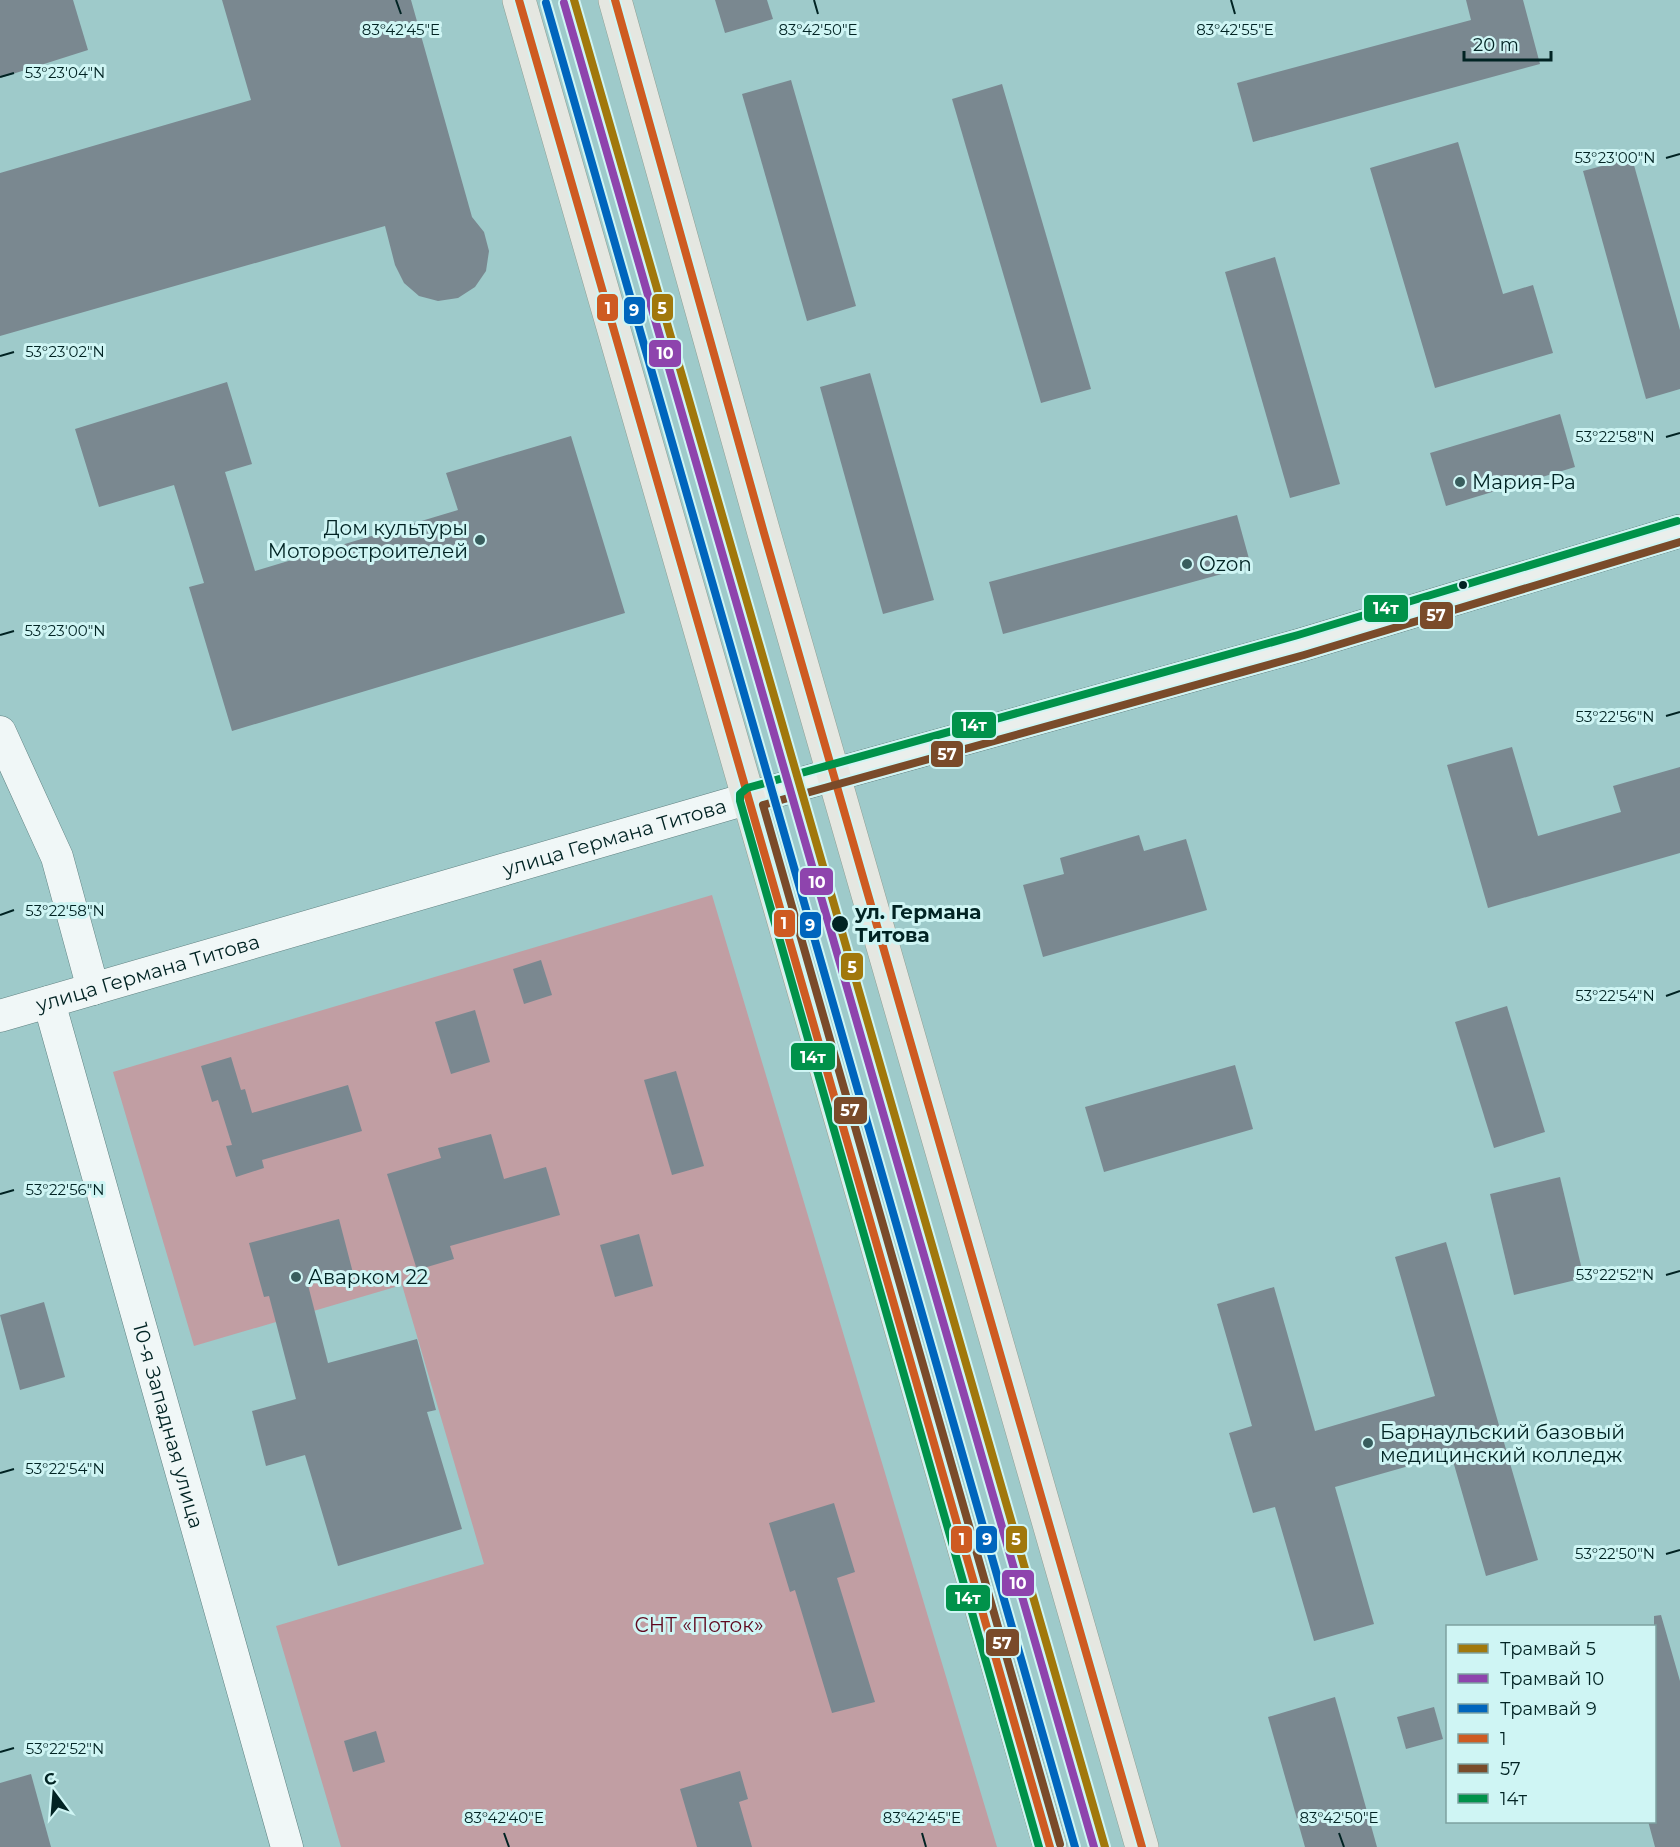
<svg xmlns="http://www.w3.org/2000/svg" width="1680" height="1847" font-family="Montserrat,sans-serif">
  <rect width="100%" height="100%" fill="#9ecaca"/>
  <!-- green -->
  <polygon fill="#c19ea3" points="712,895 997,1847 341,1847 276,1626 484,1564 402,1285 194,1346 113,1072"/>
  <!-- building -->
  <g fill="#7a8890">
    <polygon points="0,0 73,0 88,50 0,78"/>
    <polygon points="222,0 411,0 472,217 484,232 489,251 486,271 475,287 458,298 438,301 419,296 404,283 395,265 385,226 0,336 0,173 251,100"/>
    <polygon points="715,0 767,0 773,19 725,33"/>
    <polygon points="1466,0 1523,0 1540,64 1253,142 1237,83 1471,20"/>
    <polygon points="791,80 856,306 807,321 742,94"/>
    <polygon points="1002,84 1091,389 1041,403 952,99"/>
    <polygon points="1458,142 1503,294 1533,285 1553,353 1435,388 1370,168"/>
    <polygon points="1632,158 1680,330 1680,389 1646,399 1583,171"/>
    <polygon points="1275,257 1340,484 1290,498 1225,272"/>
    <polygon points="870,373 934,600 883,614 820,387"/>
    <polygon points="227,382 252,464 225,472 255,571 458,510 446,473 571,436 625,613 232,731 189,587 204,583 174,485 99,507 75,429"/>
    <polygon points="1560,414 1575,467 1446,506 1430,453"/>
    <polygon points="1237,515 1251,566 1003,634 989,582"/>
    <polygon points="1512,747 1538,836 1621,812 1613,786 1680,767 1680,853 1488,908 1447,765"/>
    <polygon points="1139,835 1144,851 1186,839 1207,910 1043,957 1023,885 1064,874 1060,858"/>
    <polygon points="541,960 552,995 524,1004 513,969"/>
    <polygon points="1507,1006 1545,1132 1494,1148 1455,1022"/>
    <polygon points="475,1010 490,1062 451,1074 435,1022"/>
    <polygon points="231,1057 241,1090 245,1089 252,1113 348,1085 362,1131 262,1160 264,1168 236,1177 226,1146 232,1145 218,1100 212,1102 201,1066"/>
    <polygon points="1235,1065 1253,1129 1104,1172 1085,1107"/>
    <polygon points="676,1071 704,1166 672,1175 644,1080"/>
    <polygon points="491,1134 504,1179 546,1167 560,1215 450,1246 454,1259 417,1270 387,1174 441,1158 438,1148"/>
    <polygon points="1560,1177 1584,1278 1514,1295 1490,1194"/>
    <polygon points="339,1219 353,1273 308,1285 328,1363 417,1339 436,1410 427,1412 462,1529 338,1566 305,1455 266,1466 252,1411 296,1399 269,1296 264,1297 249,1243"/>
    <polygon points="639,1234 653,1286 615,1297 600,1245"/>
    <polygon points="1446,1242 1538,1560 1486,1576 1451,1454 1335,1487 1374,1624 1314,1641 1275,1507 1253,1513 1229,1433 1252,1426 1217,1304 1274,1287 1315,1431 1435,1396 1395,1257"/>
    <polygon points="44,1302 65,1377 20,1390 0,1315"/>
    <polygon points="834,1503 855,1572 837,1578 875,1702 832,1713 795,1590 790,1592 769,1523"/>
    <polygon points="1661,1615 1680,1681 1680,1847 1655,1847 1648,1821 1654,1821 1654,1616"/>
    <polygon points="1335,1697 1377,1847 1305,1847 1268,1717"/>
    <polygon points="1434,1707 1443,1739 1406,1749 1397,1717"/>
    <polygon points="376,1731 385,1762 353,1772 344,1741"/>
    <polygon points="740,1771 748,1799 739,1802 752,1847 697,1847 680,1789"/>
    <polygon points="31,1774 51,1847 0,1847 0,1783"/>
  </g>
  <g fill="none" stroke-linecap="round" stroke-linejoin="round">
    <defs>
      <g id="street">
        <polyline points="0,732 57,857 93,989"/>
        <path id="s1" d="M49 1002 287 1847"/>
        <path id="s2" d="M0 1016 750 798"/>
      </g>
      <polyline id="secondary" points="750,798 1301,645 1680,531"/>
      <g id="primary">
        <polyline points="519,0 1050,1847"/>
        <polyline points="615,0 764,533 1142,1847"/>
      </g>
    </defs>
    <!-- street casing -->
    <use href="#street" stroke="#5f8080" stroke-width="33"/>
    <!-- secondary casing -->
    <use href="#secondary" stroke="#5f8080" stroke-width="34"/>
    <!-- primary casing -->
    <use href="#primary" stroke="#909f94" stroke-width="34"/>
    <!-- street -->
    <use href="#street" stroke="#f0f7f7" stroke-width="32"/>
    <!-- secondary -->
    <use href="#secondary" stroke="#eaefec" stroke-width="33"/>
    <!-- primary -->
    <use href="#primary" stroke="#e5e7e1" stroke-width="33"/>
    <defs>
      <g id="bus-1">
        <polyline points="519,0 1050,1847"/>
        <polyline points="615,0 764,533 1142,1847"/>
      </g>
      <polyline id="bus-2" points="1060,1844 763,805 1304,655 1680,542"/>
      <polyline id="bus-3" points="1039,1847 740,801 740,794 747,788 1298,635 1677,521"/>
    </defs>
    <!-- bus-1 casing -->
    <use href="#bus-1" stroke="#cff5f4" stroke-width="12"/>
    <!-- bus-2 casing -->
    <use href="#bus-2" stroke="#cff5f4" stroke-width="12"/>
    <!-- bus-3 casing -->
    <use href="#bus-3" stroke="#cff5f4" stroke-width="12"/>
    <!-- bus-1 -->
    <use href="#bus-1" stroke="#ce5b22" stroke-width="8"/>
    <!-- bus-2 -->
    <use href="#bus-2" stroke="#7a4b2a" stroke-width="8"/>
    <!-- bus-3 -->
    <use href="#bus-3" stroke="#00924a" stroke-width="8"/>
    <defs>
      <polyline id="tram-1" points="574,0 1105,1847"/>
      <polyline id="tram-2" points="564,3 1094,1847"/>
      <polyline id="tram-3" points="546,3 1075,1847"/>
    </defs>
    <!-- tram-1 casing -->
    <use href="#tram-1" stroke="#cff5f4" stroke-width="12"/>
    <!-- tram-2 casing -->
    <use href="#tram-2" stroke="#cff5f4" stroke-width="12"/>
    <!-- tram-3 casing -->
    <use href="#tram-3" stroke="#cff5f4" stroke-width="12"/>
    <!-- tram-1 -->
    <use href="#tram-1" stroke="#a1780c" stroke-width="8"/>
    <!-- tram-2 -->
    <use href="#tram-2" stroke="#8e44ad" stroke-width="8"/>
    <!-- tram-3 -->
    <use href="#tram-3" stroke="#0065bd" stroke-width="8"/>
  </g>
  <!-- ticks -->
  <path fill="none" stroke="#012323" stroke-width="2" d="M396 0 401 14M814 0 818 14M1231 0 1235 14M0 77 14 73M1666 158 1680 154M0 356 14 352M1666 437 1680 433M0 635 14 631M1666 716 1680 712M0 915 14 910M1666 996 1680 991M0 1194 14 1190M1666 1275 1680 1271M0 1473 14 1469M1666 1554 1680 1550M0 1752 14 1748M504 1833 509 1847M922 1833 926 1847M1339 1833 1344 1847"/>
  <!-- markers -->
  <g fill="#385d5d" stroke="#cff5f4" stroke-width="2">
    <circle cx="1460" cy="482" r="6"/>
    <circle cx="480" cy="540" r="6"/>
    <circle cx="1187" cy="564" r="6"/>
    <circle cx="296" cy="1277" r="6"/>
    <circle cx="1368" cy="1443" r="6"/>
  </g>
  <g fill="#012323" stroke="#cff5f4" stroke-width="2">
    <circle cx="1463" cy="585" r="5"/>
    <circle cx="840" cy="924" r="9"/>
  </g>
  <g text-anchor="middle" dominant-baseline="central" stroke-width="6" stroke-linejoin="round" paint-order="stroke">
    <!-- poi labels -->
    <g font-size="20" fill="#012323" stroke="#cff5f4" text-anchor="start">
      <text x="1472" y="482">Мария-Ра</text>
      <text x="468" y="528" text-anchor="end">Дом культуры<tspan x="468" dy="23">Моторостроителей</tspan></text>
      <text x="1199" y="564">Ozon</text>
      <text x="308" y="1277">Аварком 22</text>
      <text x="1380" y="1432">Барнаульский базовый<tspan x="1380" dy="23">медицинский колледж</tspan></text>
    </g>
    <!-- street labels -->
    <g font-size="20" fill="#012323" stroke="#cff5f4">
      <text stroke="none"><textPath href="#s2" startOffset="640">улица Германа Титова</textPath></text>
      <text stroke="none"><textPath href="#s2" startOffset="154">улица Германа Титова</textPath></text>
      <text stroke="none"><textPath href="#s1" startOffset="440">10-я Западная улица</textPath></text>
    </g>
    <!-- stop labels -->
    <g font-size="20" font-weight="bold" fill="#012323" stroke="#cff5f4" text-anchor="start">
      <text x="855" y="912">ул. Германа<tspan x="855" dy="23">Титова</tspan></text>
    </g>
    <!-- park labels -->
    <g font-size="20" fill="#5f071d" stroke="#cff5f4">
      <text x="699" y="1625">СНТ «Поток»</text>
    </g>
  </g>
  <g font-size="15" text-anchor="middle" fill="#012323" stroke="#cff5f4" stroke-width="6" stroke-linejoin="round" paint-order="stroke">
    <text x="401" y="35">83°42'45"E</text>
    <text x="818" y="35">83°42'50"E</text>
    <text x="1235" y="35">83°42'55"E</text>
    <text x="65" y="78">53°23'04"N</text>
    <text x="1615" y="163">53°23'00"N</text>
    <text x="65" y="357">53°23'02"N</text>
    <text x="1615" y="442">53°22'58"N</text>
    <text x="65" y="636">53°23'00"N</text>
    <text x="1615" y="722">53°22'56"N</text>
    <text x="65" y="916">53°22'58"N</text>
    <text x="1615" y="1001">53°22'54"N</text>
    <text x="65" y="1195">53°22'56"N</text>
    <text x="1615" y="1280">53°22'52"N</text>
    <text x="65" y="1474">53°22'54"N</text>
    <text x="1615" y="1559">53°22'50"N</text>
    <text x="65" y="1754">53°22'52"N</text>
    <text x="504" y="1823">83°42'40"E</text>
    <text x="922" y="1823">83°42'45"E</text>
    <text x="1339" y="1823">83°42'50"E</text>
  </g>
  <g stroke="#cff5f4" stroke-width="2">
    <rect x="596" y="293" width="23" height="29" rx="6" fill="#ce5b22"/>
    <rect x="651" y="293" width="23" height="29" rx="6" fill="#a1780c"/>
    <rect x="623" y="296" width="23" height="29" rx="6" fill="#0065bd"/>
    <rect x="648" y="339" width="34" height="29" rx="6" fill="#8e44ad"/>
    <rect x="1363" y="594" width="46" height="29" rx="6" fill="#00924a"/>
    <rect x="1419" y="601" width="35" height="29" rx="6" fill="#7a4b2a"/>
    <rect x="951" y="711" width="46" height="28" rx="6" fill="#00924a"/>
    <rect x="930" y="740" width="34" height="28" rx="6" fill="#7a4b2a"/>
    <rect x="799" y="867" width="35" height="29" rx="6" fill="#8e44ad"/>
    <rect x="773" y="909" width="23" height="29" rx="6" fill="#ce5b22"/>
    <rect x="799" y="911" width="23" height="28" rx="6" fill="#0065bd"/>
    <rect x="840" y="952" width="24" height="29" rx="6" fill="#a1780c"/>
    <rect x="790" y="1042" width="46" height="29" rx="6" fill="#00924a"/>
    <rect x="833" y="1096" width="35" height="29" rx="6" fill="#7a4b2a"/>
    <rect x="950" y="1525" width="23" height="29" rx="6" fill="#ce5b22"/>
    <rect x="1005" y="1525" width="23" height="29" rx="6" fill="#a1780c"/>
    <rect x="975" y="1525" width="23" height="29" rx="6" fill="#0065bd"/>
    <rect x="1001" y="1569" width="34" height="28" rx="6" fill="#8e44ad"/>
    <rect x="945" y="1584" width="46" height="28" rx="6" fill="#00924a"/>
    <rect x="985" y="1628" width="35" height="29" rx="6" fill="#7a4b2a"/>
  </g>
  <g font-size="16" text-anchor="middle" font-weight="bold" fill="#fff">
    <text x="608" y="314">1</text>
    <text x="662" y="314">5</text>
    <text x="634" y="316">9</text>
    <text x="665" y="359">10</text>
    <text x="1386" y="614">14т</text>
    <text x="1436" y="621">57</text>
    <text x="974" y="731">14т</text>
    <text x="947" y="760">57</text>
    <text x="817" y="888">10</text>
    <text x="784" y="929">1</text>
    <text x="810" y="931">9</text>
    <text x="852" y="973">5</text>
    <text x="813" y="1063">14т</text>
    <text x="850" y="1116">57</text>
    <text x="962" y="1545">1</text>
    <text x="1016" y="1545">5</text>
    <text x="987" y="1545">9</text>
    <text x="1018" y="1589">10</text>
    <text x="968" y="1604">14т</text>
    <text x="1002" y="1649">57</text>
  </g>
  <!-- legend -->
  <rect x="1446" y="1625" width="210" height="198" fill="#cff5f4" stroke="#7da1a0" stroke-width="1.5"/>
  <rect x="1458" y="1644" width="30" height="9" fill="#a1780c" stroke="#7da1a0" stroke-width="1.5"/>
  <text x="1500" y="1655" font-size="18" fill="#012323">Трамвай 5</text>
  <rect x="1458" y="1674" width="30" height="9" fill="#8e44ad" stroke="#7da1a0" stroke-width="1.5"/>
  <text x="1500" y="1685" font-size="18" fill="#012323">Трамвай 10</text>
  <rect x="1458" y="1704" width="30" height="9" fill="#0065bd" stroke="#7da1a0" stroke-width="1.5"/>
  <text x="1500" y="1715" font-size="18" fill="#012323">Трамвай 9</text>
  <rect x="1458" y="1734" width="30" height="9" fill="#ce5b22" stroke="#7da1a0" stroke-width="1.5"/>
  <text x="1500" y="1745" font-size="18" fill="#012323">1</text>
  <rect x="1458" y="1764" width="30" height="9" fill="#7a4b2a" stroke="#7da1a0" stroke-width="1.5"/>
  <text x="1500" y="1775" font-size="18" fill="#012323">57</text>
  <rect x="1458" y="1794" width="30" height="9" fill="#00924a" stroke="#7da1a0" stroke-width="1.5"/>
  <text x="1500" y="1805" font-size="18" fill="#012323">14т</text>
  <!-- north arrow -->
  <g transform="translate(54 1793) rotate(344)" stroke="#cff5f4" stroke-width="4.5" paint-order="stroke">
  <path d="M0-4.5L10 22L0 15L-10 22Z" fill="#012323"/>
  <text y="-9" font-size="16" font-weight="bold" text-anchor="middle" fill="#012323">С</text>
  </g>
  <!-- scale -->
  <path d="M1464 51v9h87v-9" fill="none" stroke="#012323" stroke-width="3"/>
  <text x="1473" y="51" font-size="18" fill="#012323" stroke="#cff5f4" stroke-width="4.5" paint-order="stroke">20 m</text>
</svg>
